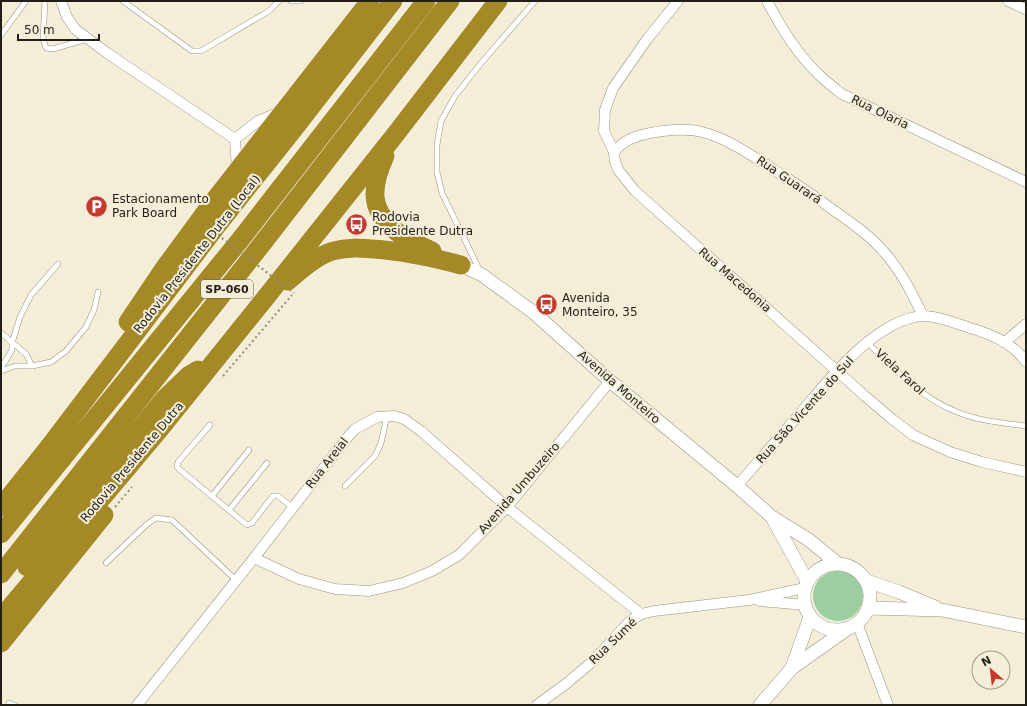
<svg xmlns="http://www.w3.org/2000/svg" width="1027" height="706" font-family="'DejaVu Sans',sans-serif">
  <rect width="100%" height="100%" fill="#f4eed9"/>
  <!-- green -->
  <circle fill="#9dcea1" cx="838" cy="596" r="25"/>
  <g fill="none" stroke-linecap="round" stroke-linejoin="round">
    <defs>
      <g id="service">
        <polyline points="45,1 43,39 46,48 53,49 87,39"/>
        <polyline points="123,1 192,51 201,51 269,11 279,1"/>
        <polyline points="291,1 301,1"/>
        <polyline points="1,35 26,1"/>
        <polyline points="480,271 442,193 437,172 437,145 441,121 455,96 482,62 535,1"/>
        <polyline points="1,333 26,354 32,366"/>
        <path d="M867 342C894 369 921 398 957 412 979 421 1003 423 1026 426"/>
        <polyline points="1,368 12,350 12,343 20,317 31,295 58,264"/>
        <polyline points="1,371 15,366 32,366 51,362 66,351 86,327 94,310 98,292"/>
        <polyline points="210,425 178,462 177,466 179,469 247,525 252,523 273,496 278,496 293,508"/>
        <polyline points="345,486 375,456 381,443 387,416"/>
        <polyline points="212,496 249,450"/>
        <polyline points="229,510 267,463"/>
        <polyline points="106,563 146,525 156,518 172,520 236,580"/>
        <polyline points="9,703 14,705"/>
      </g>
      <g id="minor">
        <polyline points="61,1 67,17 75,29 107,53 235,139"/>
        <polyline points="678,1 648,38 613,88 605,110 604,131 614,152 615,162 619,171 635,191 865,396 892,419 913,435 950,452 982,462 1026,472"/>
        <path d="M767 1C780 26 796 52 816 72 824 80 833 87 842 94L1026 182"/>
        <polyline points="1008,1 1025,9"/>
        <polyline points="235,139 258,121 279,112"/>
        <polyline points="235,139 237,169"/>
        <path d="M614 152C617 149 621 144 625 142 642 131 683 127 702 132 726 138 746 152 767 165 786 178 806 190 825 204 845 219 867 232 884 252 901 271 912 293 923 316"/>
        <polyline points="1005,342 1026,324"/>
        <path d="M737 486C757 463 777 440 797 417 826 383 875 319 923 316 938 316 955 323 970 328 991 334 1013 343 1026 362"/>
        <polyline points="254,558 299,579 335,589 369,591 403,583 432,571 459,555 507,507 610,381"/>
        <polyline points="759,601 805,605"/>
        <polyline points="857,623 888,705"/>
        <polyline points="137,705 254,558 346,439 355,429 377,417 394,416 404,419 421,431 507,507 641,614"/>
        <polyline points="537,705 567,683 593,661 630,621 641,614 654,611 749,600 805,588"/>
      </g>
      <g id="tertiary">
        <polyline points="461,265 482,275 533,312 610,381 737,486 772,517 809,540 837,563"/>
        <polyline points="773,519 807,581"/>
        <circle cx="837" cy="597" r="33"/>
        <polyline points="867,581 899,592 935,607"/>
        <polyline points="868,608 942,610 1026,627"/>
        <polyline points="792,668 810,617"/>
        <polyline points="760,705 792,668 847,629"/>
      </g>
      <g id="motorway">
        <path d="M385 156C370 189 369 212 401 235 410 241 422 246 432 251"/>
        <path d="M288 281C301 270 316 256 333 251 347 247 359 248 373 249 403 251 431 257 461 265"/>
        <polyline points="128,322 163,270 213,202 370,1"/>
        <polyline points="1,507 49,447 219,223 293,130 393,1"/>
        <polyline points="1,534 240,240 426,1"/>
        <polyline points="27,567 165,398 188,376 198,370"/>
        <polyline points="1,574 262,244 450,1"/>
        <polyline points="1,618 160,429 263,301 395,135 498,1"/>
        <polyline points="1,643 104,515"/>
      </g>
    </defs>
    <!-- service casing -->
    <use href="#service" stroke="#97927f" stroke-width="6"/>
    <!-- minor casing -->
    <use href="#minor" stroke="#97927f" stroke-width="11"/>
    <!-- tertiary casing -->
    <use href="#tertiary" stroke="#97927f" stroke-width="14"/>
    <!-- motorway casing -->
    <use href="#motorway" stroke="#fff" stroke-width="20"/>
    <!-- path -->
    <g stroke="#908c7e" stroke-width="2" stroke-dasharray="2 3" stroke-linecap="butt">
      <polyline points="223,376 292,295"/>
      <polyline points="115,507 132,487"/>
    </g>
    <!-- service -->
    <use href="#service" stroke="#fff" stroke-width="5"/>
    <!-- minor -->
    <use href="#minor" stroke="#fff" stroke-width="10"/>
    <!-- tertiary -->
    <use href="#tertiary" stroke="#fff" stroke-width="13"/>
    <!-- motorway -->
    <use href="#motorway" stroke="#a68927" stroke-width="19"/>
    <!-- path-bridge -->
    <polyline stroke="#908c7e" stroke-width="2" stroke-dasharray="2 3" stroke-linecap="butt" points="206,226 294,293"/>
  </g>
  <!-- icons -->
  <defs>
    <symbol id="parking-disc" viewBox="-11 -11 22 22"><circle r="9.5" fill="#c7392f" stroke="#f4eed9"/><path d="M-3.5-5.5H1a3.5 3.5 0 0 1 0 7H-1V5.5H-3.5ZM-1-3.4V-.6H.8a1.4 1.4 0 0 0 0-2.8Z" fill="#fff"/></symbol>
    <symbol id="bus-disc" viewBox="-11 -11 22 22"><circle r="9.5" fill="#c7392f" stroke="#f4eed9"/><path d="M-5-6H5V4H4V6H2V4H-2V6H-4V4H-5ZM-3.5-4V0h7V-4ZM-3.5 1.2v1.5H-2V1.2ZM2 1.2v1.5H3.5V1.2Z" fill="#fff"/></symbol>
  </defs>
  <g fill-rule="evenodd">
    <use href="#parking-disc" x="84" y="194" width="25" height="25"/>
    <use href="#bus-disc" x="344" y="212" width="25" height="25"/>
    <use href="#bus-disc" x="534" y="292" width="25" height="25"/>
  </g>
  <g text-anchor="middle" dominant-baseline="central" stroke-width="4" stroke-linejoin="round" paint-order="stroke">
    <!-- shield labels -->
    <rect fill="#f4eed9" stroke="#605d52" stroke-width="1" x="201" y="280" width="52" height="18" rx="3"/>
    <g font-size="11" font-weight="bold" fill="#211f18">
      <text x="227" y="289">SP-060</text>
    </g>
    <!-- street labels -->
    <g font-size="12" fill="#211f18" stroke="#f4eed9">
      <text transform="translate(880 112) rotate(26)">Rua Olaria</text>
      <text transform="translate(789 180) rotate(34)">Rua Guarará</text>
      <text transform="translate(197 254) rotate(-52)">Rodovia Presidente Dutra (Local)</text>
      <text transform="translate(735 280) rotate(41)">Rua Macedonia</text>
      <text transform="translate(900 372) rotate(42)">Viela Farol</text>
      <text transform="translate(619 387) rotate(41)">Avenida Monteiro</text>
      <text transform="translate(805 410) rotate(-48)">Rua São Vicente do Sul</text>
      <text transform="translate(132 462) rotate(-50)">Rodovia Presidente Dutra</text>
      <text transform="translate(327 463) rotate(-52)">Rua Areial</text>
      <text transform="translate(519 488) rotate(-49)">Avenida Umbuzeiro</text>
      <text transform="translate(613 641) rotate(-44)">Rua Sumé</text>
    </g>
    <!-- poi labels -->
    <g font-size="12" fill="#211f18" stroke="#f4eed9" text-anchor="start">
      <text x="112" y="199">Estacionamento<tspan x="112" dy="14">Park Board</tspan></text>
      <text x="372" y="217">Rodovia<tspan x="372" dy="14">Presidente Dutra</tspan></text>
      <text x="562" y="298">Avenida<tspan x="562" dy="14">Monteiro, 35</tspan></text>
    </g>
  </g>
  <!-- border -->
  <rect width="1027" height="706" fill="none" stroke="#211f18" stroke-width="4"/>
  <!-- north arrow -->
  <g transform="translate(991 670) rotate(332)"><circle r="19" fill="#f4eed9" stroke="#a09b8c"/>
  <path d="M0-3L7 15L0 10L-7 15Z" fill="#c7392f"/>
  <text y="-6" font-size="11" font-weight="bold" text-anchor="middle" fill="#211f18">N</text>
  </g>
  <!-- scale -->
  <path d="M18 34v6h81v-6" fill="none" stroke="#211f18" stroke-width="2"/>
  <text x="24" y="34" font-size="12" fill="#211f18" stroke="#f4eed9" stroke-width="3" paint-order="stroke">50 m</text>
</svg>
